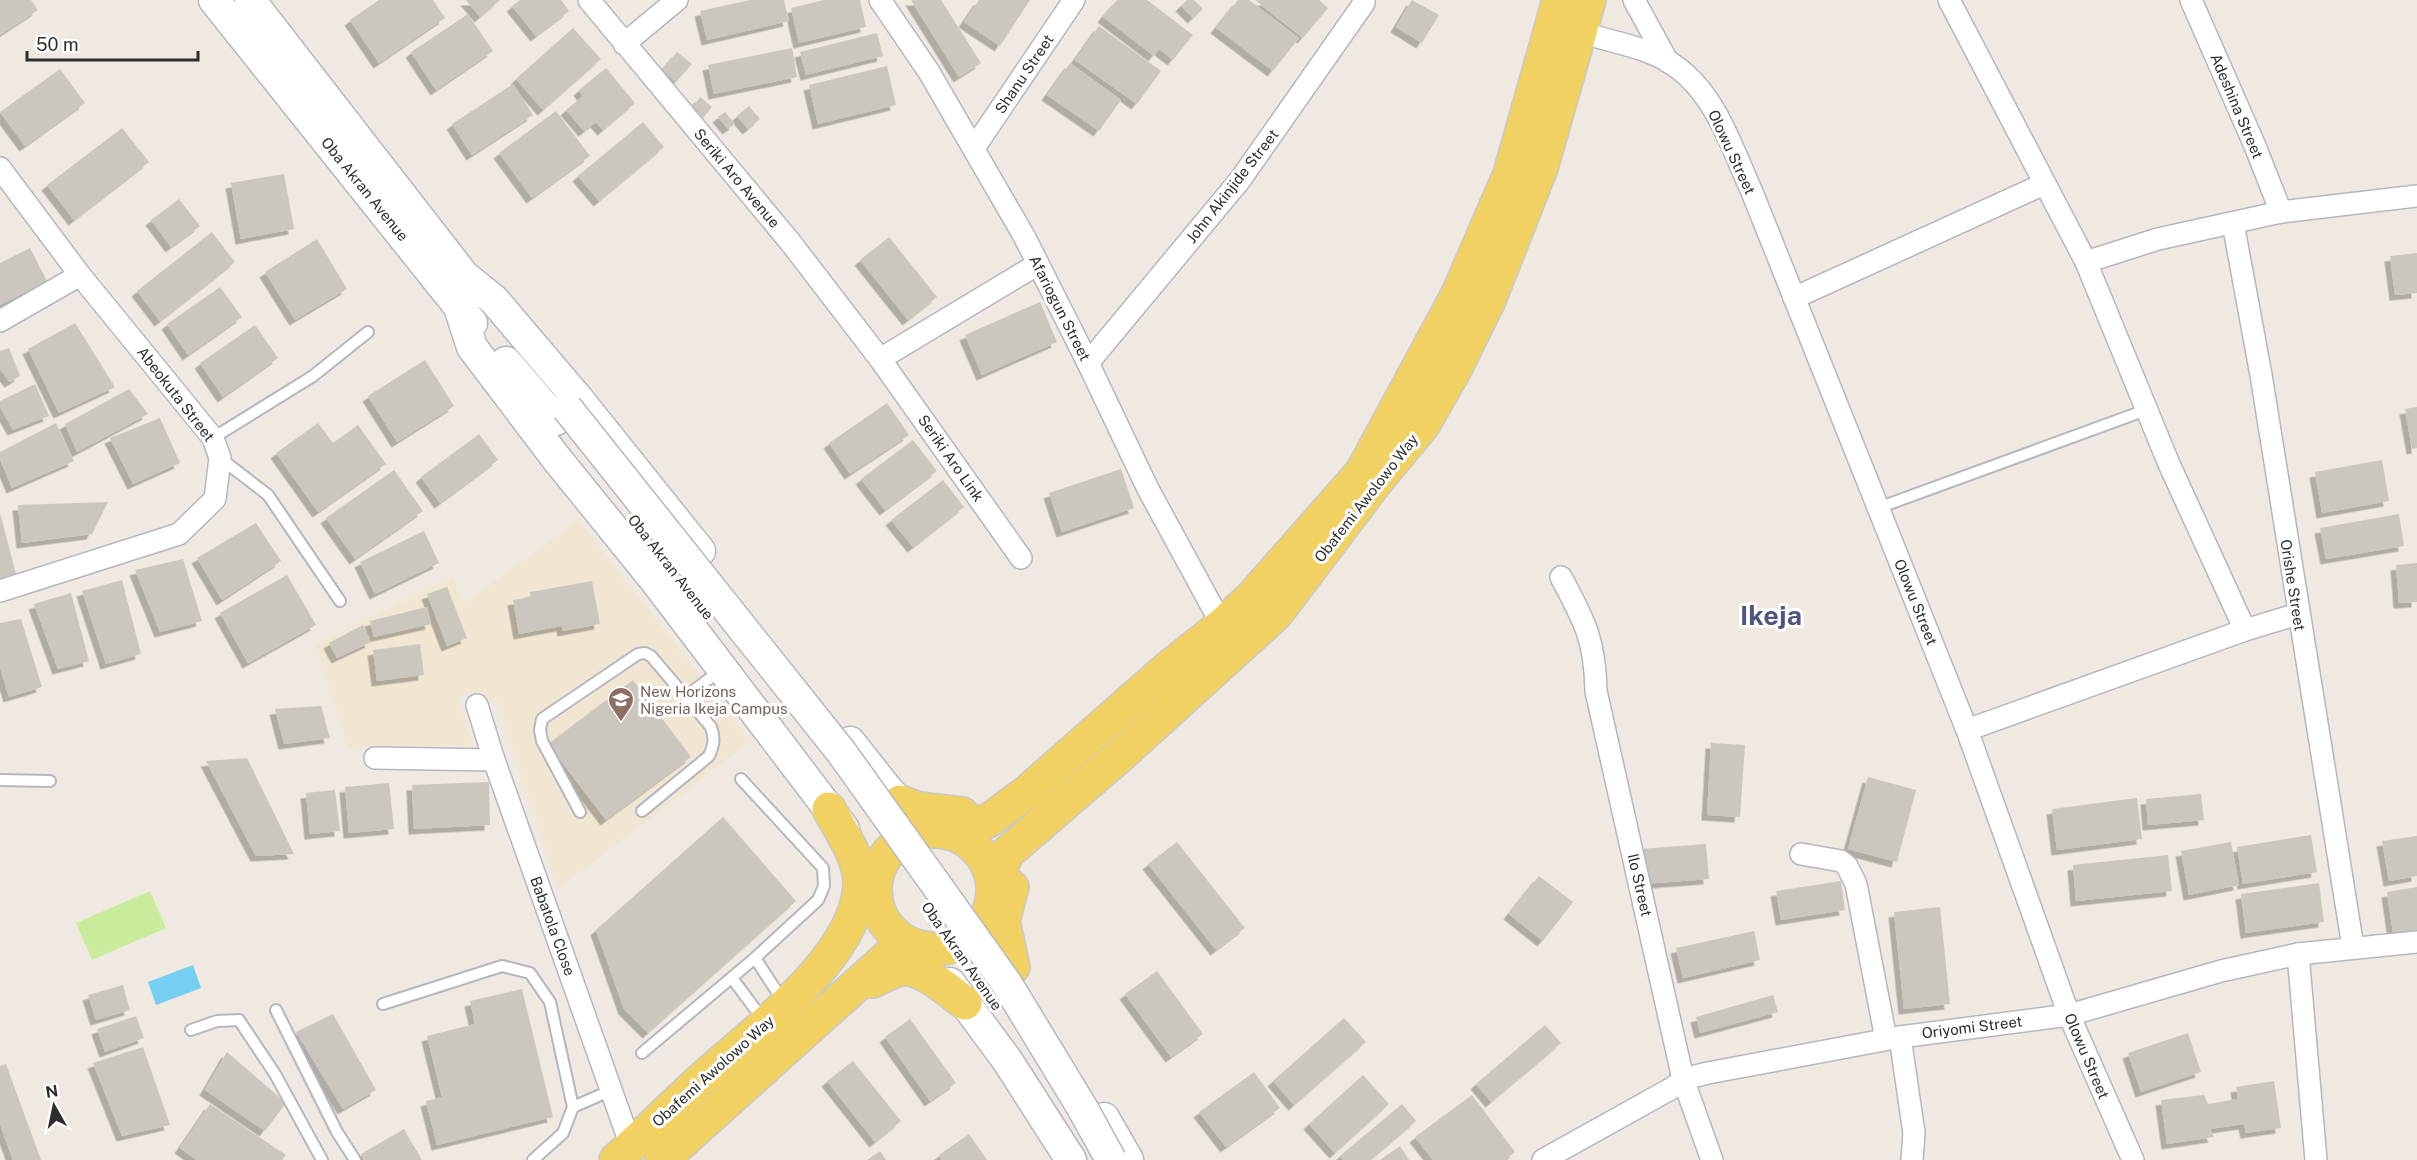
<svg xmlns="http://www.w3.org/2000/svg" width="2417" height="1160" font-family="'Public Sans',sans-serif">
  <defs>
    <filter id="shadow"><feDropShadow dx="-5.5" dy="5.5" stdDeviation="0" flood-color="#0004"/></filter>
  </defs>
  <rect width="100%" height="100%" fill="#efe9e1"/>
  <!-- education -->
  <polygon fill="#f0e6d1" points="579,520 751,741 558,889 498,704 474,693 458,697 473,745 348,747 315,645 453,577 463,604"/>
  <!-- pitch -->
  <polygon fill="#c9ec9a" points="150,891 166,928 92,960 76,923"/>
  <!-- water -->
  <polygon fill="#75cff0" points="193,965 201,988 156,1005 148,982"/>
  <!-- building -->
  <g fill="#cbc7bf" filter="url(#shadow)">
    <polygon points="0,0 31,0 38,10 0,35"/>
    <polygon points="379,0 433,0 445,18 379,63 350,20"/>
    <polygon points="466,0 500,0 480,17"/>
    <polygon points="520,0 561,0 569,11 536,36 512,6"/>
    <polygon points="750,0 784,0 789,21 707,40 700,11"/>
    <polygon points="824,0 860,0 866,27 799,43 791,8"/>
    <polygon points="911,0 941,0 981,63 959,77"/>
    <polygon points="979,0 1030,0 1000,46 964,22"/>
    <polygon points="1117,0 1147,0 1193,35 1173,60 1159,49 1154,56 1103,17"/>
    <polygon points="1187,0 1194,0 1203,9 1193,18 1181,6"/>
    <polygon points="1238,0 1249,0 1299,38 1273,71 1216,28"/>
    <polygon points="1255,0 1319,0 1328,8 1303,38"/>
    <polygon points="1412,0 1439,15 1422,43 1396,27"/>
    <polygon points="468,14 493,51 436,90 411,52"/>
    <polygon points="1099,26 1161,71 1137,104 1075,60"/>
    <polygon points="573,28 601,59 543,110 516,79"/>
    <polygon points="877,33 883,56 806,75 800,52"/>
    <polygon points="792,48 797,77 714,94 708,65"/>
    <polygon points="677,52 692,64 676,82 662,70"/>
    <polygon points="1070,63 1121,100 1099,131 1047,95"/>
    <polygon points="887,66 896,105 818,124 809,85"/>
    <polygon points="606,68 635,103 603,130 596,122 584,131 566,110 583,96 579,90"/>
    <polygon points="60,69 85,103 25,146 0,112"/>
    <polygon points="513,84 533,115 472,155 452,124"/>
    <polygon points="700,97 712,107 703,118 691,109"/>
    <polygon points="749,106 760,119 748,129 737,116"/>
    <polygon points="556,111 590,156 532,198 499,153"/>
    <polygon points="725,112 735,124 728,129 718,117"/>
    <polygon points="643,122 664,147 599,201 578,176"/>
    <polygon points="122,128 149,162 74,220 47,185"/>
    <polygon points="284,174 294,229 241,239 231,183"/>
    <polygon points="179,199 200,226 171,247 151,220"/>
    <polygon points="212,232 235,262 160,321 137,291"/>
    <polygon points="889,237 937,297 908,320 860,260"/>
    <polygon points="317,239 347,289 295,320 265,272"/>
    <polygon points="30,248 47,281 0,305 0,263"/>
    <polygon points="2417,253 2417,293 2395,295 2390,256"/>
    <polygon points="220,287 242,317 188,355 167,324"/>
    <polygon points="1040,302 1057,342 982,375 965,335"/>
    <polygon points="75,323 115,387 59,413 28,349"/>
    <polygon points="255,325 278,358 223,397 200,363"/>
    <polygon points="9,348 20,376 10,382 0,369 0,351"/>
    <polygon points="425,360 454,406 397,442 368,396"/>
    <polygon points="35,384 49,416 13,430 0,407 0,401"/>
    <polygon points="129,389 148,414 77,452 65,424"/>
    <polygon points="887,403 909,435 850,474 829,443"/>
    <polygon points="2417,407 2417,448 2412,449 2405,409"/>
    <polygon points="160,418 180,463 133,484 110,438"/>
    <polygon points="56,423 74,461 12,488 0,459 0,452"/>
    <polygon points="318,423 333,443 358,425 386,464 318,512 276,453"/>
    <polygon points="479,434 498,460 440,503 421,477"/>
    <polygon points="913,440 937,471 885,510 861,479"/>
    <polygon points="2382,460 2389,501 2322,513 2315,472"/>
    <polygon points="1121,469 1134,508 1062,532 1049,493"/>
    <polygon points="394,470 423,511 355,559 326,518"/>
    <polygon points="943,480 964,507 913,547 891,520"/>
    <polygon points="108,502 92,534 22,543 18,505"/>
    <polygon points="0,513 16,574 0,578"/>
    <polygon points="2399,514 2404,546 2326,559 2320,528"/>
    <polygon points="256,523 281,561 222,600 197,558"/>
    <polygon points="424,531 439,563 375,594 360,562"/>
    <polygon points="183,559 202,621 160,632 135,570"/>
    <polygon points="2417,563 2417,602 2399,603 2396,565"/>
    <polygon points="287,575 316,625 248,663 220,613"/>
    <polygon points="122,580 141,654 106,664 82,591"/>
    <polygon points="592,581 600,624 563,631 562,626 519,634 513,600 531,597 530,592"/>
    <polygon points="447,587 467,638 447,646 427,594"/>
    <polygon points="71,593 89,661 58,669 34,604"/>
    <polygon points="427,607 431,624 374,637 370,621"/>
    <polygon points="21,619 42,687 9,697 0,667 0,623"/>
    <polygon points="363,625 371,642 337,658 329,643"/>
    <polygon points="420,644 424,675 377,681 373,650"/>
    <polygon points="633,680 691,757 606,820 548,744"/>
    <polygon points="321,706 330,738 284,744 275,709"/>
    <polygon points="1711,743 1745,745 1740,817 1707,815"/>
    <polygon points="247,758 294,854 256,856 206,761"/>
    <polygon points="1868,777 1916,790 1897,862 1848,849"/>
    <polygon points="489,782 490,825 414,829 412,785"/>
    <polygon points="389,783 394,829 349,833 345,787"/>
    <polygon points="335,790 340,831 310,834 306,793"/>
    <polygon points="2201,794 2204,820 2148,825 2146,799"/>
    <polygon points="2137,798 2142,839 2057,850 2052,809"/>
    <polygon points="723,817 796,901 648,1033 624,1009 596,930"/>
    <polygon points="2311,835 2317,872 2243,884 2237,847"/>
    <polygon points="2417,836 2417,876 2389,881 2382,841"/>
    <polygon points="1177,842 1245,928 1216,950 1148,864"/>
    <polygon points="2231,842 2239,885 2189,895 2181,851"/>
    <polygon points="1706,844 1709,879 1642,884 1640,849"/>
    <polygon points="2168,855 2172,891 2076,901 2073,865"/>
    <polygon points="1539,876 1573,902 1543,941 1509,914"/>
    <polygon points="1841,881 1845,910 1781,920 1776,891"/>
    <polygon points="2319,883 2324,922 2246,933 2241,894"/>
    <polygon points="2417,887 2417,930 2393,933 2387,892"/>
    <polygon points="1940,907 1950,1004 1904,1009 1894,912"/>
    <polygon points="1754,931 1760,960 1683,978 1676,948"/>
    <polygon points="1157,971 1203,1034 1171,1057 1125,994"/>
    <polygon points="123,985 130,1010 96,1020 88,995"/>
    <polygon points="522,989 553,1117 437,1145 426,1101 442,1097 427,1036 475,1024 470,1001"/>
    <polygon points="1773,995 1778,1012 1700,1033 1696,1017"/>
    <polygon points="333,1014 376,1090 343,1109 296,1032"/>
    <polygon points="136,1016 144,1038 105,1052 97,1029"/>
    <polygon points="1344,1018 1366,1042 1294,1105 1273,1081"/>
    <polygon points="910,1019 956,1083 930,1101 885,1037"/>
    <polygon points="1545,1025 1561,1043 1491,1102 1476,1084"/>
    <polygon points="2188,1033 2201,1072 2141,1092 2128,1053"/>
    <polygon points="143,1047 170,1125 122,1136 93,1063"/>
    <polygon points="227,1052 286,1103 265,1131 205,1090"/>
    <polygon points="853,1061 901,1121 875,1142 827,1081"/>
    <polygon points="6,1064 41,1160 13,1160 0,1124 0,1066"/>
    <polygon points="1254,1072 1280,1108 1226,1147 1199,1112"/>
    <polygon points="1363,1075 1389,1104 1335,1153 1309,1124"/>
    <polygon points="2274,1081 2281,1128 2246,1133 2244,1124 2210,1129 2214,1137 2167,1144 2161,1100 2204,1095 2208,1104 2238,1099 2236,1087"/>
    <polygon points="1472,1095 1515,1152 1504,1160 1433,1160 1415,1137"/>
    <polygon points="210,1104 286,1155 282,1160 197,1160 180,1148"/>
    <polygon points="1402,1104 1416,1121 1370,1160 1343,1160 1340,1156"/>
    <polygon points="404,1129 422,1160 364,1160 361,1154"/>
    <polygon points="969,1134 987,1160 942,1160 939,1155"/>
    <polygon points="1400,1146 1409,1160 1380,1160"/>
    <polygon points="880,1151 886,1160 867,1160"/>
  </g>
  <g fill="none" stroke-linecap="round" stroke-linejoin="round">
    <defs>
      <g id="service">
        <polyline points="213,438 313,376 368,332"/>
        <polyline points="220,458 268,495 340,601"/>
        <polyline points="1878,508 2146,410"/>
        <polyline points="685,697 721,670"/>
        <polyline points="0,780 50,781"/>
        <path d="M580 812 542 741 540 730 542 719 638 654 645 653 651 656 711 727C715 738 714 745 709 756L642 811"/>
        <polyline points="755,958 783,1001"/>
        <polyline points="732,978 764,1021"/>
        <polyline points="383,1004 502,966 530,973 550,1002 573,1107 563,1133 533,1160"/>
        <polyline points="276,1010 337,1132 355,1160"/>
        <polyline points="191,1030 217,1021 239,1020 275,1074 322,1160"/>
        <polyline points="642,1053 755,958 818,900 824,886 823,868 741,779"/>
        <polyline points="573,1107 612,1090"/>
      </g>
      <g id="minor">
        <polyline points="589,0 791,243 880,359 1021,558"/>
        <polyline points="880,0 929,72 1024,236 1088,363 1148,489 1222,625"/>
        <polyline points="1634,0 1668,62"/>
        <polyline points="1949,0 2086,262 2169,464 2245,630"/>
        <polyline points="2191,0 2255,146 2281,212"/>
        <path d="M1581 32C1610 42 1643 46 1669 62 1715 90 1731 146 1752 192L1967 730 2069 1015 2133 1160"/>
        <polyline points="624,44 677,0"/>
        <polyline points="974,148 1074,0"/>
        <polyline points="0,168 80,275 213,438 220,458 215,499 179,534 0,591"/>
        <polyline points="2233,223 2261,375 2353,947"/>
        <polyline points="2086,262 2158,239 2281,212 2417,196"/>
        <polyline points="1794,298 2044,184"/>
        <polyline points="0,321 80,275"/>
        <polyline points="880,359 1038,264"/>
        <polyline points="1088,363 1240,180 1364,3 1364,0"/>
        <path d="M1561 577C1585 622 1595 640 1596 691L1683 1079 1712 1160"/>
        <polyline points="477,705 494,760 631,1146"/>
        <polyline points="1967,730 2245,630 2298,614"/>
        <polyline points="375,758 494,760"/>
        <polyline points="1801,854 1841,861 1847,866 1856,884 1886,1039"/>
        <polyline points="2298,954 2316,1160"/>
        <polyline points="1900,1037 1914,1133 1912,1160"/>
        <polyline points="1543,1160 1674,1087 1683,1079 1708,1073 1900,1037 2069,1015 2221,971 2298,954 2417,942"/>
      </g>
      <g id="secondary">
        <polyline points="214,0 472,323"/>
        <polyline points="250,0 475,290"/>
        <polyline points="463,275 494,300 579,400 700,551"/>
        <polyline points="460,310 472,347 556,458 654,579 844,829"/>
        <polyline points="506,362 556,420"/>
        <polyline points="850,742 888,790 926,831"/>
        <polyline points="950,983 1007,1060 1071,1160"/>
        <polyline points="1104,1118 1128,1160"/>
      </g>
      <g id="primary">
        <polyline points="900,802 919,809 962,814"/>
        <polyline points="939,830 988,821 1027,792 1168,668 1222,625 1252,597 1362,472 1458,294 1510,174 1559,0"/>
        <circle cx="934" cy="890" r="59"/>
        <polyline points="1012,887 1003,921 1013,967"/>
        <polyline points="993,895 1006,854 1123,753 1276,614 1375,483 1423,425 1455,369 1489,300 1541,168 1589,0"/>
        <path d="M873 981C883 976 898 967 909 969 929 973 949 991 965 1003"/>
        <path d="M616 1160C645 1134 673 1105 702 1079 752 1033 858 957 860 884 860 857 841 832 829 809"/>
        <polyline points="662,1160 891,954 915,946"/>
      </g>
    </defs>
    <!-- service casing -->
    <use href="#service" stroke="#b4b7c1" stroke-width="14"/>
    <!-- minor casing -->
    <use href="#minor" stroke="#b4b7c1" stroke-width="24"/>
    <!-- secondary casing -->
    <use href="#secondary" stroke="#b4b7c1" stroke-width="33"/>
    <!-- primary casing -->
    <use href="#primary" stroke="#c9c9c9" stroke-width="36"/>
    <!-- service -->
    <use href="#service" stroke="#fff" stroke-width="10"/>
    <!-- minor -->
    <use href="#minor" stroke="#fff" stroke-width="21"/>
    <!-- secondary -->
    <use href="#secondary" stroke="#fff" stroke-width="30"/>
    <!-- primary -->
    <use href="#primary" stroke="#f2d163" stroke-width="33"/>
    <defs>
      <polyline id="secondary-bridge" points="567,408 842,753 1007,984 1083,1109 1111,1160"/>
    </defs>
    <!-- secondary-bridge casing -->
    <use href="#secondary-bridge" stroke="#b4b7c1" stroke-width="33" stroke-linecap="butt"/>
    <!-- secondary-bridge -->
    <use href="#secondary-bridge" stroke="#fff" stroke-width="30"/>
  </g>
  <!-- icons -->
  <defs>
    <symbol id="school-pin" viewBox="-11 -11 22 30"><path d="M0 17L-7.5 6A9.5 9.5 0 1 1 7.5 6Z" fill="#8d6e63" stroke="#fff"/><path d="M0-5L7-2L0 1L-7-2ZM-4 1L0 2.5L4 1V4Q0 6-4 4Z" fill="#fff"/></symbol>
  </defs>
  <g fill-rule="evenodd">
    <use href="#school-pin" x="606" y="685" width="30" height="40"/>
  </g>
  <g text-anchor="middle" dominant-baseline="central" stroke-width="6" stroke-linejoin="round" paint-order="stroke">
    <!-- street labels -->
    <g font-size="15" fill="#2e2e2e" stroke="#fff">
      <text transform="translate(1024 74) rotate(-56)">Shanu Street</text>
      <text transform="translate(2237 106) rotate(67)">Adeshina Street</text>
      <text transform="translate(1732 152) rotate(65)">Olowu Street</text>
      <text transform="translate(737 178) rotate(50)">Seriki Aro Avenue</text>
      <text transform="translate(1232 186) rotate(-52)">John Akinjide Street</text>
      <text transform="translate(365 189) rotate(51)">Oba Akran Avenue</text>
      <text transform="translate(1060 308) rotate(63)">Afariogun Street</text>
      <text transform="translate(176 394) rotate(52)">Abeokuta Street</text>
      <text transform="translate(951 458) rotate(55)">Seriki Aro Link</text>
      <text transform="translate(1366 498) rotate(-52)">Obafemi Awolowo Way</text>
      <text transform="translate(671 567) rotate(52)">Oba Akran Avenue</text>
      <text transform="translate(2293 585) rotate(81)">Orishe Street</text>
      <text transform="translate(1916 602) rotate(68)">Olowu Street</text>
      <text transform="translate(1640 885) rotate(77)">Ilo Street</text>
      <text transform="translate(553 926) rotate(70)">Babatola Close</text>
      <text transform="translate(962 956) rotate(55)">Oba Akran Avenue</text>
      <text transform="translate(1972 1027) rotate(-7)">Oriyomi Street</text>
      <text transform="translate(2087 1056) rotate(67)">Olowu Street</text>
      <text transform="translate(713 1071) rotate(-42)">Obafemi Awolowo Way</text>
    </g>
    <!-- education labels -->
    <g font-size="15" fill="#785e54" stroke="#fff" text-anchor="start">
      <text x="640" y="691">New Horizons<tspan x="640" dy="17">Nigeria Ikeja Campus</tspan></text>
    </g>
    <!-- town labels -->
    <g font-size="27" font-weight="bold" fill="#4d5680" stroke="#fff">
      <text x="1771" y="615">Ikeja</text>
    </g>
  </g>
  <!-- north arrow -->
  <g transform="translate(54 1106) rotate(351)" stroke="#ffffff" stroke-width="4.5" paint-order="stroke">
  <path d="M0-4.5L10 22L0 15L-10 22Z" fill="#2e2e2e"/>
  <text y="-9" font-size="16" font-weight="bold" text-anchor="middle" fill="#2e2e2e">N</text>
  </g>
  <!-- scale -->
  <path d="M27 51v9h171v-9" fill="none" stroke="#2e2e2e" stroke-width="3"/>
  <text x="36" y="51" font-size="18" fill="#2e2e2e" stroke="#ffffff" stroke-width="4.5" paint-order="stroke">50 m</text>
</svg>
